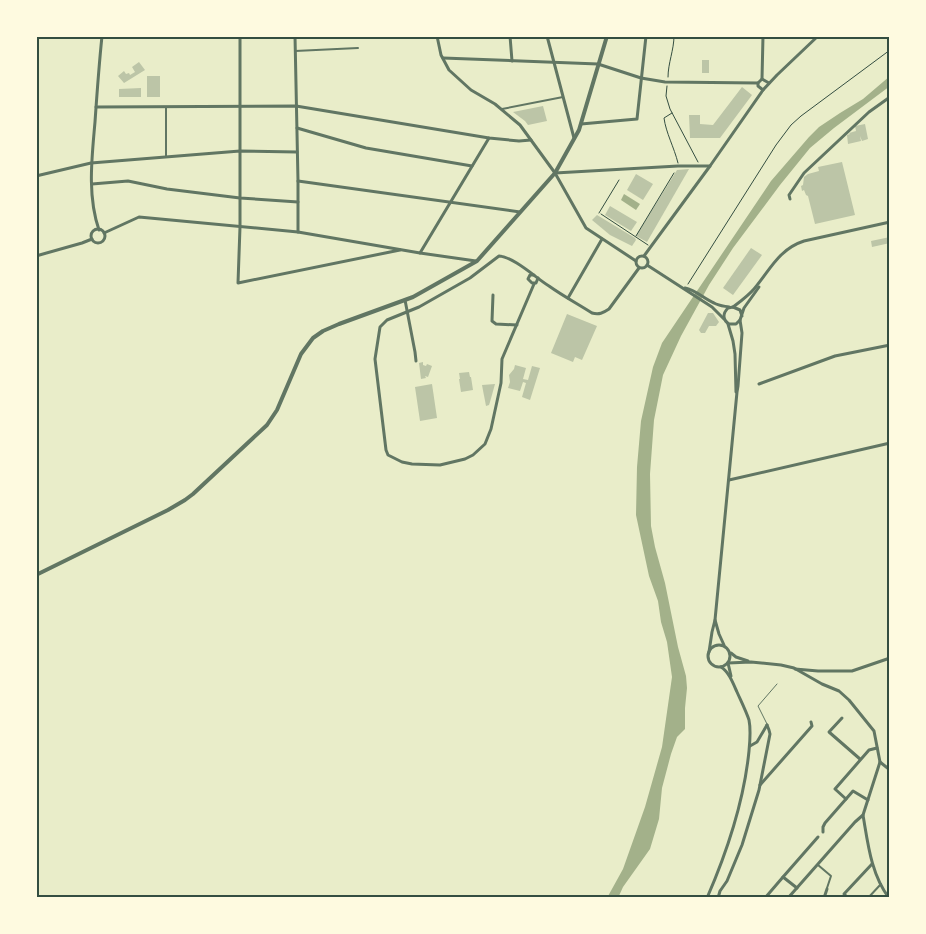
<svg xmlns="http://www.w3.org/2000/svg" width="926" height="934" font-family="Ubuntu,sans-serif">
  <rect width="100%" height="100%" fill="#e9edc9"/>
  <!-- water -->
  <g fill="#a3b18a">
    <polygon points="890,76 890,86 834,128 810,148 780,185 733,248 709,285 681,336 663,375 654,420 650,474 651,526 655,547 665,583 678,647 686,676 687,688 685,708 685,729 677,737 671,754 662,788 659,819 650,849 623,887 618,898 607,898 623,869 645,807 662,747 672,677 667,642 661,622 658,601 649,576 636,515 637,467 641,421 653,367 662,343 771,181 809,137 819,127 840,113 863,99"/>
    <polygon points="624,194 640,204 636,210 621,200"/>
  </g>
  <!-- building -->
  <g fill="#bcc5a7">
    <rect x="702" y="60" width="7" height="13"/>
    <polygon points="139,62 145,70 124,83 118,76 124,71 126,74 129,73 130,75 135,72 132,67"/>
    <rect x="147" y="76" width="13" height="21"/>
    <polygon points="742,87 752,95 720,138 690,138 689,115 700,115 700,124 713,125"/>
    <polygon points="141,88 141,97 119,97 119,89"/>
    <polygon points="543,106 547,121 528,125 525,121 513,112"/>
    <polygon points="865,124 868,139 862,141 860,136 861,141 848,144 847,135 850,134 849,133 856,131 855,126"/>
    <polygon points="842,162 855,215 815,224 808,196 806,195 804,190 802,191 801,186 803,185 804,177 808,174 819,171 818,167"/>
    <polygon points="689,169 647,242 636,236 677,170"/>
    <polygon points="636,174 653,184 643,200 627,190"/>
    <polygon points="610,206 637,222 631,231 605,215"/>
    <polygon points="597,215 635,238 636,240 632,246 610,235 592,220"/>
    <polygon points="890,237 890,243 872,247 871,241"/>
    <polygon points="751,248 762,255 733,295 723,288"/>
    <polygon points="708,313 713,313 719,322 716,326 709,326 705,333 701,333 699,330"/>
    <polygon points="567,314 597,326 582,360 575,357 573,362 551,353"/>
    <polygon points="423,362 423,365 426,366 427,364 432,366 428,377 425,376 426,378 421,379 419,363"/>
    <polygon points="515,365 526,368 523,379 528,380 532,366 540,368 530,400 522,397 526,383 523,382 520,391 508,388 510,382 509,375 514,369"/>
    <polygon points="469,372 470,377 471,377 473,390 461,392 459,379 460,379 459,373"/>
    <polygon points="432,384 437,418 420,421 415,387"/>
    <polygon points="495,384 490,402 489,405 486,406 482,385"/>
  </g>
  <g fill="none" stroke-linecap="round" stroke-linejoin="round">
    <!-- path -->
    <g stroke="#344e41" stroke-width="1">
      <path d="M668 77C668 63 674 50 674 36"/>
      <polyline points="667,86 666,96 670,109 698,162"/>
      <path d="M672 113 664 118C666 133 674 147 678 163"/>
      <polyline points="599,213 619,180"/>
      <polyline points="601,214 648,245"/>
      <polyline points="636,236 674,173"/>
      <polyline points="688,284 776,145 791,125 801,116 890,50"/>
    </g>
    <!-- service -->
    <g stroke="#617663" stroke-width="1">
      <polyline points="767,724 758,706 777,684"/>
      <polyline points="890,748 890,753"/>
    </g>
    <!-- pedestrian -->
    <g stroke="#617663" stroke-width="2">
      <polyline points="295,51 358,48"/>
      <polyline points="166,107 166,157"/>
      <polyline points="502,109 563,97"/>
      <polyline points="818,865 831,876 827,888"/>
      <polyline points="868,898 881,884"/>
    </g>
    <!-- minor -->
    <g stroke="#617663" stroke-width="3">
      <polyline points="240,36 240,227 238,283 400,250"/>
      <polyline points="295,36 298,181 298,232"/>
      <polyline points="437,36 441,55 449,70 471,90 495,104 520,125 555,173 586,228 636,261"/>
      <polyline points="510,36 512,61"/>
      <polyline points="547,36 574,138"/>
      <polyline points="443,58 598,64 641,78 665,82 758,83"/>
      <polyline points="762,79 763,36"/>
      <polyline points="763,90 758,86 758,83 762,79 769,83"/>
      <polyline points="96,107 296,106 489,138 519,141 531,140"/>
      <polyline points="581,124 637,119 646,36"/>
      <polyline points="297,128 366,148 472,166"/>
      <polyline points="555,173 678,166 710,166"/>
      <polyline points="36,176 91,163 240,151 297,152"/>
      <polyline points="298,181 520,212"/>
      <polyline points="92,184 128,181 167,189 240,198 298,202"/>
      <polyline points="790,199 789,195 804,173 869,112 890,97"/>
      <circle cx="98" cy="236" r="7"/>
      <path d="M99 230C87 195 92 157 95 122 97 93 99 65 102 36"/>
      <polyline points="104,233 139,217 298,232 420,253 476,261"/>
      <polyline points="420,253 489,138"/>
      <circle cx="642" cy="262" r="6"/>
      <polyline points="36,256 82,243 92,239"/>
      <polyline points="644,256 710,166 763,90 777,75 818,36"/>
      <polyline points="647,265 712,307 724,319"/>
      <polyline points="534,275 530,275 528,279 532,283 536,283 538,278"/>
      <path d="M534 284 502 359 501 383 491 429 485 444 473 455 465 459 440 465 412 464 402 462 388 455 386 450 375 359 380 327 387 320 419 307 470 278 499 256C514 257 536 278 549 286 563 296 578 304 592 313 599 315 603 313 609 309L639 268"/>
      <path d="M685 288C696 290 704 299 714 303 719 306 724 306 729 307"/>
      <polyline points="493,295 492,321 496,324 517,325"/>
      <polyline points="568,298 602,239"/>
      <polyline points="405,300 415,352 416,361"/>
      <path d="M733 307C741 301 748 296 754 289 770 270 779 249 804 241L890 222"/>
      <path d="M742 316 740 310 733 307 728 308C722 314 723 320 729 324H736L740 320 744 308 759 287"/>
      <polyline points="728,324 733,341 735,354 736,392"/>
      <polyline points="759,384 835,356 890,345"/>
      <polyline points="729,480 890,443"/>
      <polyline points="715,620 719,634 724,645"/>
      <circle cx="719" cy="656" r="11"/>
      <polyline points="709,652 712,632 715,620 737,392 738,386 742,333 740,320"/>
      <polyline points="731,653 736,657 748,661"/>
      <polyline points="728,663 751,662 781,665 794,668 822,684 839,691 849,700 874,731 880,762 863,815 855,822 788,898"/>
      <polyline points="728,663 731,676"/>
      <polyline points="795,669 818,671 852,671 890,658"/>
      <polyline points="842,718 829,732 860,759"/>
      <polyline points="750,746 757,742 767,725"/>
      <polyline points="880,762 890,770"/>
      <polyline points="760,785 812,726 811,722"/>
      <polyline points="846,799 835,789 869,750 877,748"/>
      <path d="M863 815C868 844 871 874 889 898"/>
      <polyline points="823,832 823,827 825,823 853,791 868,800"/>
      <polyline points="797,888 783,877 818,837"/>
      <path d="M707 898C727 852 744 801 749 751 750 741 751 730 749 720 746 711 741 701 737 692 733 683 729 672 721 667"/>
      <polyline points="718,898 720,891 727,881 742,845 759,790 770,734 769,730 767,725"/>
      <polyline points="765,898 783,877"/>
      <polyline points="824,898 827,889"/>
      <polyline points="848,898 844,894 872,864"/>
    </g>
    <!-- tertiary -->
    <polyline stroke="#617663" stroke-width="4" points="36,575 168,510 185,500 193,494 267,425 277,410 301,354 313,338 323,331 339,324 413,297 477,261 555,173 579,130 607,36"/>
  </g>
  <!-- border -->
  <rect width="926" height="934" fill="none" stroke="#fefae0" stroke-width="75"/>
  <rect x="38" y="38" width="850" height="858" fill="none" stroke="#344e41" stroke-width="2"/>
</svg>
